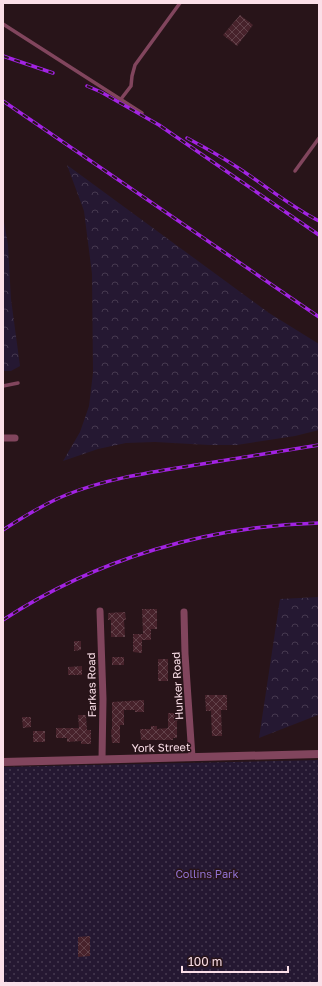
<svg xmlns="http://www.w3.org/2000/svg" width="322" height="986" font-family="'Golos Text',sans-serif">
  <defs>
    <pattern id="forest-crowns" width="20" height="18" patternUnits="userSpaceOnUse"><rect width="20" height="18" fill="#251832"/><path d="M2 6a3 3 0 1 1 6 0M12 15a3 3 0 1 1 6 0" fill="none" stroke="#463950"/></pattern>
    <pattern id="park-dots" width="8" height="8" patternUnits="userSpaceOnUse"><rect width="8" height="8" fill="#251832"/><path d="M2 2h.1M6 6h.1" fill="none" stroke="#463950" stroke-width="1.8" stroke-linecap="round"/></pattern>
    <pattern id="building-cross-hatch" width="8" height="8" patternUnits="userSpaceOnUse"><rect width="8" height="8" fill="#47222b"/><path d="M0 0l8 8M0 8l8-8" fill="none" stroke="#62424a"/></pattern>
  </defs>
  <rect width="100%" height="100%" fill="#281419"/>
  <!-- forest -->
  <g fill="url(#forest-crowns)">
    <polygon points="67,165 269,313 319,344 319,430 295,436 237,445 209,445 155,442 126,443 98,449 63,461 80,432 89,406 93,373 92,274 84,211"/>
    <polygon points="3,216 8,245 11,299 20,366 11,371 3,371"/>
    <polygon points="319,597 319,713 318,715 259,738 280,599"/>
  </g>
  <!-- park -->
  <polygon fill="url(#park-dots)" points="319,760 319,983 3,983 3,767"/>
  <!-- building -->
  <g fill="url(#building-cross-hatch)">
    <polygon points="240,15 253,25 237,46 223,35"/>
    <polygon points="142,609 157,609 157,629 151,629 151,640 142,640 142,653 133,652 133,634 143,634"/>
    <polygon points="125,612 126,620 124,620 125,637 111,637 111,620 108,620 108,613"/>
    <polygon points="74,641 81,641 81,650 74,651"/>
    <rect x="112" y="657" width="12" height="8"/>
    <rect x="158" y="659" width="10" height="22"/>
    <polygon points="82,666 82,675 68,675 68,667"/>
    <polygon points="205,695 227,695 227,710 221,710 222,736 212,736 211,711 206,711"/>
    <polygon points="144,700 144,712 135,712 135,710 124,710 124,725 120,725 120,743 112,743 111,730 112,729 112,702"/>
    <polygon points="168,713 178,713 178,721 177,721 177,738 173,738 173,740 141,740 140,729 151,729 151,726 157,726 157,729 168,728"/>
    <polygon points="78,715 86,715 87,730 91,730 91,744 81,744 81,741 67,742 67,738 56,738 56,728 79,728"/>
    <polygon points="22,717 31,717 31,727 23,728"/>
    <rect x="33" y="731" width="12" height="11"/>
    <polygon points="90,936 90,956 78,957 78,937"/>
  </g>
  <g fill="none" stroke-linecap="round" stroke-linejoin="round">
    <!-- service -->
    <g stroke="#81455d" stroke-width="3.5">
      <polyline points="3,24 142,113"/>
      <polyline points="121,99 131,86 132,76 135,65 180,3"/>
      <polyline points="295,171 319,138"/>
      <polyline points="3,386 18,383"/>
    </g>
    <!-- minor -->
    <g stroke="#81455d" stroke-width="7">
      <polyline points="3,438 15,438"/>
      <polyline points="100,611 103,699 102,759"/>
      <polyline points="184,612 185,654 192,757"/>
    </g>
    <!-- tertiary -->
    <polyline stroke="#81455d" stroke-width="8" points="3,762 319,754"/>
    <defs>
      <g id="rail">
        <polyline points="3,56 53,73"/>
        <polyline points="87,86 101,92 159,125 319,235"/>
        <polyline points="3,101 319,317"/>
        <path d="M187 138C206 148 225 159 243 171 268 188 292 207 319 221"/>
        <path d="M3 530C23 517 44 504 66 495 108 478 152 472 196 465 237 458 278 452 319 445"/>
        <path d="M3 620C96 559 208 526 319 523"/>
      </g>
    </defs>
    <!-- rail casing -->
    <use href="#rail" stroke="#a223e3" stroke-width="3.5"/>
    <!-- rail -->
    <use href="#rail" stroke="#281419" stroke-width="2" stroke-dasharray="6" stroke-linecap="butt"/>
  </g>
  <g text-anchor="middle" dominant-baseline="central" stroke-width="3" stroke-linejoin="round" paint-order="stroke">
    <!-- street labels -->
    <g font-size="11" fill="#fbdfe8" stroke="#281419">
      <text transform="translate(91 685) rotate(-91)">Farkas Road</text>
      <text transform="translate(177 686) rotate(-93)">Hunker Road</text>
      <text transform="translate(161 747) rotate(-1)">York Street</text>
    </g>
    <!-- park labels -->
    <g font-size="11" fill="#9173d3" stroke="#281419">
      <text x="207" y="873">Collins Park</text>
    </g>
  </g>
  <!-- border -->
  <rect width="322" height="986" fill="none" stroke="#fbdfe8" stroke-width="8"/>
  <!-- scale -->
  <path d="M182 966v6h106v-6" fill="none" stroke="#fbdfe8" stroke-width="2"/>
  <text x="188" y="966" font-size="12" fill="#fbdfe8" stroke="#281419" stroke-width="3" paint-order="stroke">100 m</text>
</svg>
